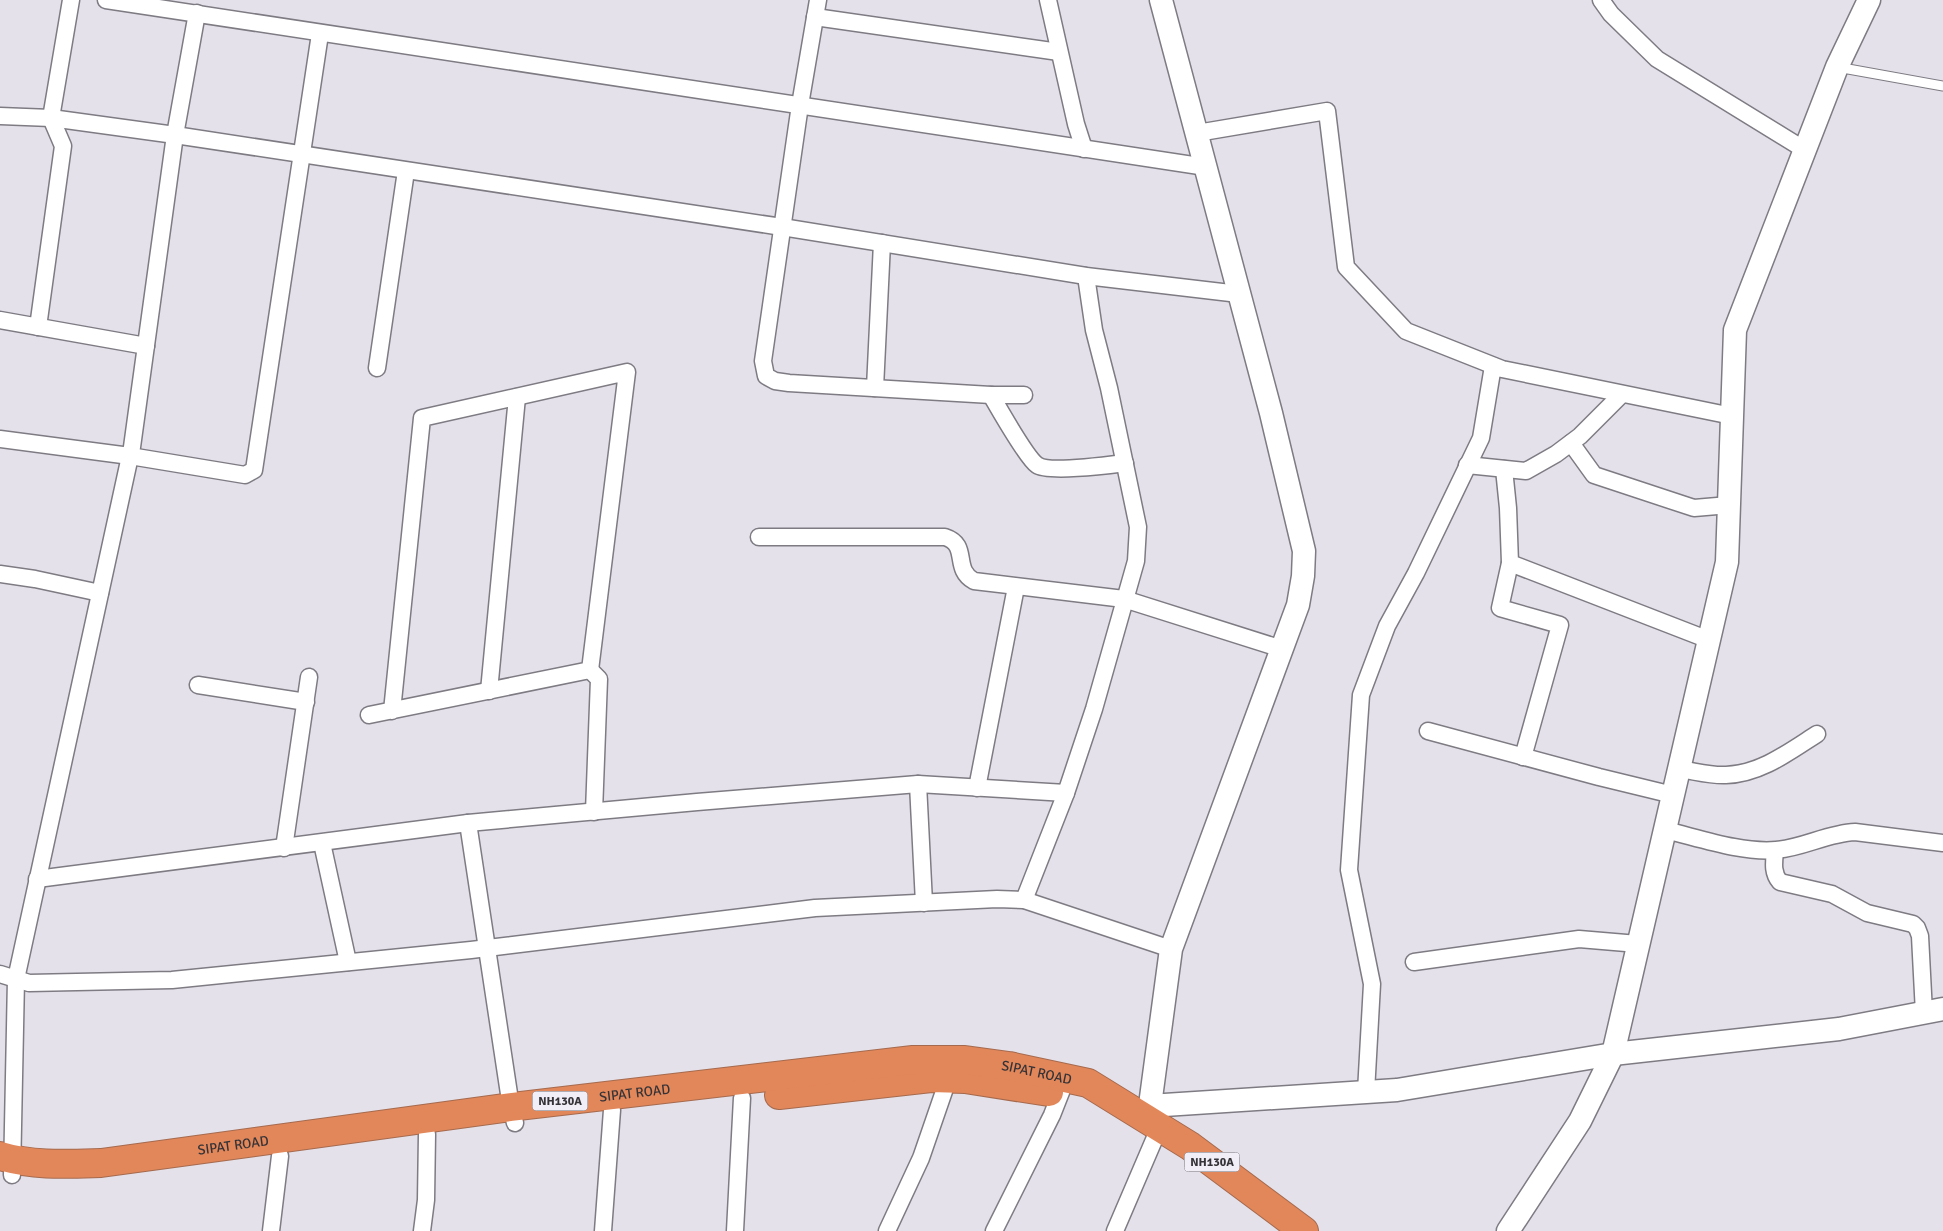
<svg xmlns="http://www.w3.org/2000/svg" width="1943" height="1231" font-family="Signika,sans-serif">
  <rect width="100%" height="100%" fill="#e5e1eb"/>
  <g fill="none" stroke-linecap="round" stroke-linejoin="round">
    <defs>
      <polyline id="lane" points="1837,67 1943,86"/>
      <g id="street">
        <polyline points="106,0 1206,167"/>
        <polyline points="818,0 800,105 763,361 766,376 775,381 789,383 991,395 1024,395"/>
        <polyline points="1048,0 1076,124 1084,149"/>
        <polyline points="1601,0 1611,14 1657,59 1805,150"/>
        <polyline points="815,17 1059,52"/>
        <polyline points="0,116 51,118 175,135 782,227 1086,276 1239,294"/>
        <polyline points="1197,133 1327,111 1346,267 1406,331 1502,369 1732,416"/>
        <polyline points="0,320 146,346"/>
        <polyline points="38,327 63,146 51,118 71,0"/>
        <polyline points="377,368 406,171"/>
        <polyline points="875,388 882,243"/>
        <path d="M991 395C999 409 1027 458 1037 465 1048 473 1109 465 1125 463"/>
        <polyline points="0,439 130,456 245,475 254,470 320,34"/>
        <polyline points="1571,443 1594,475 1694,508 1729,505"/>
        <polyline points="1467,465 1526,471 1556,454 1580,436 1622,394"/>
        <polyline points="1504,469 1508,508 1510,563 1709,640"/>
        <path d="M759 537H945C970 545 952 569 974 581L1124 599 1282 649"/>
        <polyline points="1510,563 1500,608 1560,625 1523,757"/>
        <polyline points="0,574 35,579 100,593"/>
        <polyline points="590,670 599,679 594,812"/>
        <polyline points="198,685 306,702"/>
        <polyline points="489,691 517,397"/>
        <polyline points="369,715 590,670 627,372 422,418 392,711"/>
        <polyline points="1428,731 1599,777 1673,795"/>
        <path d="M1679 769C1694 771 1711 776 1726 775 1760 774 1789 752 1817 734"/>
        <polyline points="918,784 924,903"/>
        <polyline points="977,788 1016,587"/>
        <polyline points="468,823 511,1107 515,1123"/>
        <path d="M1665 830C1699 838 1741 853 1776 850 1803 848 1828 833 1855 832L1943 843"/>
        <polyline points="322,843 348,962"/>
        <polyline points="284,848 309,677"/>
        <path d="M1775 851C1774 862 1772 873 1780 882L1832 894 1867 913 1913 924 1917 928 1920 936 1924 1013"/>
        <polyline points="37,879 468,823 697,802 918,784 1066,793"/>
        <polyline points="1024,900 1066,793 1094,709 1136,561 1138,527 1109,388 1094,330 1086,276"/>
        <polyline points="1414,962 1579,939 1638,944"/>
        <polyline points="0,974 29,983 172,980 471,950 815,908 997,899 1024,900 1171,949"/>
        <polyline points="1366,1092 1372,984 1349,870 1361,695 1387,626 1416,573 1481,438 1493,366"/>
        <polyline points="12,1175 16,979 132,447 175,135 197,13"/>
        <polyline points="271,1231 280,1156"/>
        <polyline points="422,1231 426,1200 427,1134"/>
        <polyline points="603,1231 612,1110"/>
        <polyline points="735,1231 742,1098"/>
        <polyline points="887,1231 921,1158 951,1071"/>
        <polyline points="994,1231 1052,1115 1065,1082"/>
        <polyline points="1115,1231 1160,1126"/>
      </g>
      <g id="secondary">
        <polyline points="1149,1106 1397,1090 1613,1054 1839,1029 1943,1009"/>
        <polyline points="1148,1120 1171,949 1298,605 1303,576 1304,551 1271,413 1161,0"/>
        <polyline points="1508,1231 1580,1121 1613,1054 1727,562 1735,330 1837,67 1869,0"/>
      </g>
      <g id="highway">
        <polyline points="779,1095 931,1078 965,1079 1049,1092"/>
        <path id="s1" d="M0 1156C33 1166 67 1164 101 1163L511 1107 913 1060H965L1009 1066 1088 1083 1190 1146 1304 1231"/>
      </g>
    </defs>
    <!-- lane casing -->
    <use href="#lane" stroke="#7e7b83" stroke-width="11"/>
    <!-- street casing -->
    <use href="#street" stroke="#7e7b83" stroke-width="19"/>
    <!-- secondary casing -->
    <use href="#secondary" stroke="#7e7b83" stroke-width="25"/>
    <!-- highway casing -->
    <use href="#highway" stroke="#a56a4e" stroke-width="30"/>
    <!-- lane -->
    <use href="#lane" stroke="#fff" stroke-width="9"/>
    <!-- street -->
    <use href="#street" stroke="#fff" stroke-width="16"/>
    <!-- secondary -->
    <use href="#secondary" stroke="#fff" stroke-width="22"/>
    <!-- highway -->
    <use href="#highway" stroke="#e2875a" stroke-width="28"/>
  </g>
  <g text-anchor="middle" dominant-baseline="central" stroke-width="4.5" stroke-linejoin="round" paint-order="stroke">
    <!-- shield labels -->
    <g fill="#f2eef8" stroke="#6e6b71" stroke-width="1">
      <rect x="532.5" y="1091.5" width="55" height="19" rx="4"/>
      <rect x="1184.5" y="1152.5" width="55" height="19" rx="4"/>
    </g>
    <g font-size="12" font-weight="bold" fill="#353337">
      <text x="560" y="1101">NH130A</text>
      <text x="1212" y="1162">NH130A</text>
    </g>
    <!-- street labels -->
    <g font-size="14" fill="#353337" stroke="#f2eef8">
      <text stroke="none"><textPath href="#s1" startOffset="1045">SIPAT ROAD</textPath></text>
      <text stroke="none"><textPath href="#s1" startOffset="640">SIPAT ROAD</textPath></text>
      <text stroke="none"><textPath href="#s1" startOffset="235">SIPAT ROAD</textPath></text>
    </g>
  </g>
</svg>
